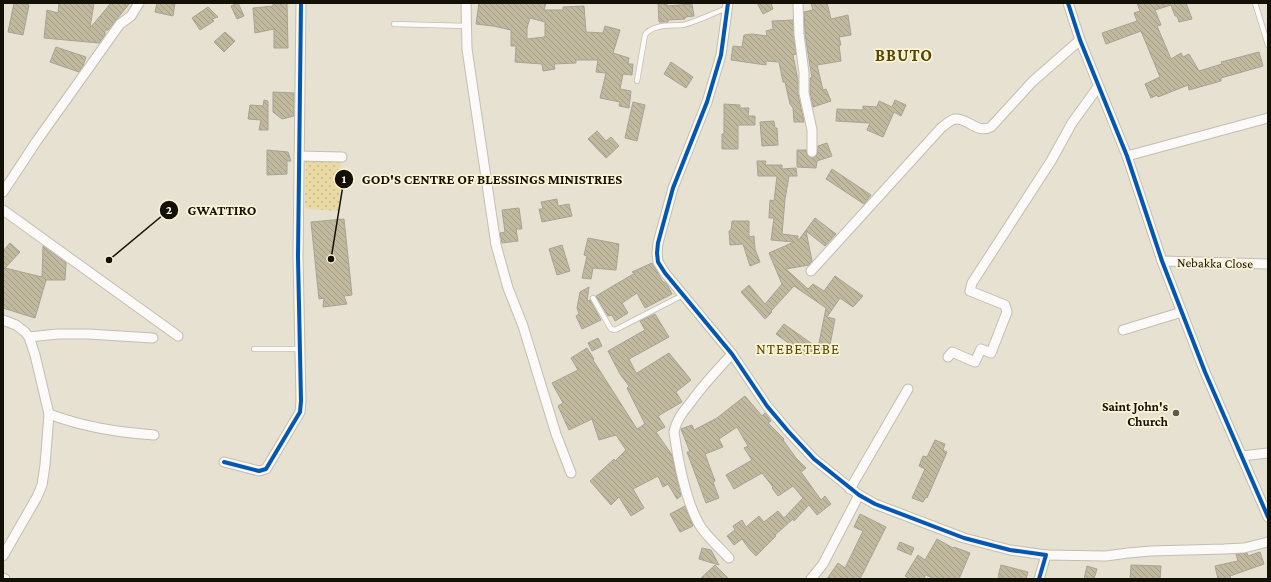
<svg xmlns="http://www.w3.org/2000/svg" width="1271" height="582" font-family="'Crimson Pro',serif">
  <defs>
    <pattern id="garden-dots" width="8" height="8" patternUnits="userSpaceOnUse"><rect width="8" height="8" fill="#e8daa2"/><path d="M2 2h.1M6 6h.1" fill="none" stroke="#c6ba8a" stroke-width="1.8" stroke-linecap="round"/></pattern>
    <pattern id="building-back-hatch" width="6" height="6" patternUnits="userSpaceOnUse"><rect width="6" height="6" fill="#c1b99e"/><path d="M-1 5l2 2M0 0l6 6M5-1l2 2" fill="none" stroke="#a59e87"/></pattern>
  </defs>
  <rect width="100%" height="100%" fill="#e6e1d0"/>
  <!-- garden -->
  <polygon fill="url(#garden-dots)" points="306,159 341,161 339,211 308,209 305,207"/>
  <!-- building -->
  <g fill="url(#building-back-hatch)" stroke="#a6a396" fill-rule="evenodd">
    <polygon points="14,3 21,3 29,5 23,35 8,32"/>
    <polygon points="59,3 94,3 90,28 111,3 130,3 108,30 105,30 105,35 99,43 44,38 47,10 58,13"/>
    <polygon points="157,3 175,3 173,16 155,12"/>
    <polygon points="238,3 244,16 237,19 231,6"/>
    <polygon points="273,3 287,3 288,48 274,48 274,29 255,33 253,8 273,6"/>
    <path d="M479 3H546L544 10H563V7L584 6 586 32 603 33 605 26 620 30 613 53 629 58 628 64H633L632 75 623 74 620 89 631 91 629 108 619 106 620 102 600 98 606 73 596 72 598 60H576V63L554 64 555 69 543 71 542 64 515 62 516 46H511V30L493 26 476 24ZM530 18 545 22V37L527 39V28Z"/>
    <polygon points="658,3 667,3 667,6 692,4 694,16 685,17 685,19 668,20 668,22 659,22"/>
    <polygon points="757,3 771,3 773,9 763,14"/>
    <polygon points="811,3 827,3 831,19 848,15 851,35 839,37 841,45 839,45 841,61 817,65 823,90 826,89 831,101 813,107 810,92 810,78 812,78 805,34 804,12 813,10"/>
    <polygon points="1137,3 1186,3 1192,19 1179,22 1177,16 1175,16 1171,5 1155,10 1161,25 1157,26 1171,59 1181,53 1183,57 1189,54 1199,71 1222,64 1221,62 1259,52 1263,66 1221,78 1221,81 1189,90 1188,85 1158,97 1157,95 1151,98 1145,84 1160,77 1141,31 1106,44 1102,33 1137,21 1134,13 1140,11"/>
    <polygon points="208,7 218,17 212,19 214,21 200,30 192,18"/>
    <polygon points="793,20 796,54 793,55 798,81 798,94 804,122 794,122 793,108 790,104 785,82 783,82 779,62 766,61 766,65 731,60 733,46 742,47 744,35 752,34 767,36 766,31 773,29 772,21"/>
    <polygon points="225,32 235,41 224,52 214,42"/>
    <polygon points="56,47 86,57 83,66 79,72 50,62"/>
    <polygon points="671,62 693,77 686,88 664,74"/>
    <polygon points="273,92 294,93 294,116 282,119 273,112"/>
    <polygon points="264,100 268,101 268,130 259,130 261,120 248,119 250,105 263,106"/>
    <polygon points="895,100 906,105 901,116 894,112 883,137 867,130 870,123 836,121 837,109 863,110 863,106 877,107 879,101 892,107"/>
    <polygon points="633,102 645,105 637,141 625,138"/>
    <polygon points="724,104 740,105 740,108 749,108 748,116 755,116 755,125 738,125 738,149 722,149 722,134 724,134"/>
    <polygon points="774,121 775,128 777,128 778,145 762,146 760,122"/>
    <polygon points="597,131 606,141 611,137 619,146 606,158 588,139"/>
    <polygon points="827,143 832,156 817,161 816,168 797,167 797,150 806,150 807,155 812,158 817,155 818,146"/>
    <polygon points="267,150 288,152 291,161 287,161 287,174 267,175"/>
    <polygon points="757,161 766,161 765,165 782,165 782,169 796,168 797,176 789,176 785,199 782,234 798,236 798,241 815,218 836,234 825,246 806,231 812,261 809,265 786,269 808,289 813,284 824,291 835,276 863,296 853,307 840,298 827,317 835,319 828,355 809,351 806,356 776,334 784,324 818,348 826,308 794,286 771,311 772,312 765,319 741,292 749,285 765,304 782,284 769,253 794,242 771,240 774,218 769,218 770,200 774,201 777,176 758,176"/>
    <polygon points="832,169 871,195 864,204 826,179"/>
    <polygon points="557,199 558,206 569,204 572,216 542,222 539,209 543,209 541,202"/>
    <polygon points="519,208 522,229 516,229 518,241 502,243 500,233 505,232 502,210"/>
    <polygon points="344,219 352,295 344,296 347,304 323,307 324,298 319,299 311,222"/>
    <polygon points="732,221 749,221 749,237 754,236 755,249 760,262 750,266 743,244 730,245 729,231 731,230"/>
    <polygon points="588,238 619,244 616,270 593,268 591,279 582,278 587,256 584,255"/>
    <polygon points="10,243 20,252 5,268 42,277 43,246 66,263 65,280 46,280 35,318 3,308 3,251"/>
    <polygon points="562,245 570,271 557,275 549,249"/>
    <polygon points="652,263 663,282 664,282 667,284 672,294 645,308 637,293 622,303 628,313 615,321 612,315 608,316 596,296 635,273 632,272"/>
    <polygon points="589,287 587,301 590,300 601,320 582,329 576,316 579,314 577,308 580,292"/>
    <polygon points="655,314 669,337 629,359 636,373 637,373 669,353 691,380 676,392 682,402 658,416 665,427 656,432 672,455 681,496 677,499 668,484 663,487 658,476 633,489 644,508 631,516 619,497 611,505 590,481 614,459 615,461 626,450 616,435 599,440 592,419 569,430 558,406 563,403 552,383 578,370 571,358 587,348 594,359 593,360 637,429 645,424 627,388 629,386 620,374 608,351 645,330 640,321"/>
    <polygon points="598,338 602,346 592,351 588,343"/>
    <polygon points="745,396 762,416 765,413 771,421 768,423 784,439 783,440 796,458 806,468 801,472 821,500 825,496 831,504 817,515 809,505 794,521 793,519 775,535 776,536 756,556 750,550 742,539 734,545 727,536 735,530 733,526 742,520 746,527 759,516 764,522 778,511 784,518 803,498 793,486 778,496 772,488 773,487 762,473 734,489 726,475 752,460 744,448 748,446 737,427 719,439 723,447 705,454 715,481 713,482 719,498 706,503 687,452 690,452 681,429 692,425 694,430 717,418"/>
    <polygon points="935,440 945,444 943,450 947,452 927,498 926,497 923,502 912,498 925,469 919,466 923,456 927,457"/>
    <polygon points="685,506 693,526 680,532 670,514"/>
    <polygon points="860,514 886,527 860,579 827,579 838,563 845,568 863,531 854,527"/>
    <polygon points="937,539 953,548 954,547 970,553 959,579 934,579 926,575 923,579 910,579 905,576 918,555 925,560"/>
    <polygon points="900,542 914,548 911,555 897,549"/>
    <polygon points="702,548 711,550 719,565 699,559"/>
    <polygon points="1260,552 1264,564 1230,576 1231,579 1218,579 1215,566 1238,561 1236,554 1247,553 1248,556"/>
    <polygon points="715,565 729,579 700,579"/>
    <polygon points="1001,565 1028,572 1026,579 1005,579 998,577"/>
    <polygon points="1131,565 1161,566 1160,579 1130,579"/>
    <polygon points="1087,566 1097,569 1094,579 1084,579"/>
  </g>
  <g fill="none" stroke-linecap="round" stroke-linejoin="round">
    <defs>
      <g id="service">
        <polyline points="1255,3 1268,45"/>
        <polyline points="394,24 466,26"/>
        <path d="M637 81 645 35C652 24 671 26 683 25 696 22 714 13 727 8"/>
        <polyline points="593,298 611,329 615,330 683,295"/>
        <polyline points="254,349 300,349"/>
      </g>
      <g id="minor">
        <polyline points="466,3 467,49 496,245 508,288 523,326 556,434 571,473"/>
        <polyline points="728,3 721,55 707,102 673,188 658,243 657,253 658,262 665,273 732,354 767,406 788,431 814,459 859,495 875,504 964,538 1010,550 1046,555 1039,579"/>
        <polyline points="798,3 799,34 804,73 804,93 812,130 812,152"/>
        <polyline points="1068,3 1080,40 1127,156 1162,261 1205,372 1268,517"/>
        <polyline points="299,156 342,157"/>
        <polyline points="1127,156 1268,118"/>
        <polyline points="3,192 36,142 120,24 131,16 139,3"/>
        <polyline points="3,210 178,336"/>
        <polyline points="1162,261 1268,264"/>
        <path d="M811 271 941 128C945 125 950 120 955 119 969 118 976 134 991 127L1032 82 1080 40"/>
        <polyline points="3,320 16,325 25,332 29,337 35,355 49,414 45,465 42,485 37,497 3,556"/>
        <polyline points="1123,330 1182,312"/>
        <polyline points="29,337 58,334 88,334 153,338"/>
        <polyline points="948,357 952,352 975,362 981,349 991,353 1007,312 1005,305 970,291 972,283 1051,161 1072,123 1098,87"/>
        <path d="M49 414C84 427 116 432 154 435"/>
        <polyline points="1241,456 1268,453"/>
        <polyline points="224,462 259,471 266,469 300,412 301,401 298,257 301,3"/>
        <polyline points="850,489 908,389"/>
        <polyline points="1046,555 1106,556 1128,553 1151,551 1224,549 1244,548 1268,542"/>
        <path d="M729 558C720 548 705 535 699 524 685 499 678 460 674 432 676 420 683 412 691 402 703 385 717 370 732 354"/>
        <polyline points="3,578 5,579"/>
        <polyline points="811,579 823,564 859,495"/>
      </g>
    </defs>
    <!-- service casing -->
    <use href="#service" stroke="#c2beb1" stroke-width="6"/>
    <!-- minor casing -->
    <use href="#minor" stroke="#c2beb1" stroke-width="11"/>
    <!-- service -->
    <use href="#service" stroke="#fbfaf8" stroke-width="4.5"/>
    <!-- minor -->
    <use href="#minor" stroke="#fbfaf8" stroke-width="9"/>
    <defs>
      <g id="cycleway">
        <polyline points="728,3 721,55 707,102 673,188 658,243 657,253 658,262 665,273 732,354 767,406 788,431 814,459 859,495 875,504 964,538 1010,550 1046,555 1039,579"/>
        <polyline points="1068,3 1080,40 1127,156 1162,261 1205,372 1268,517"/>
        <polyline points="224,462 259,471 266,469 300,412 301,401 298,257 301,3"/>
      </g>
    </defs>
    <!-- cycleway casing -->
    <use href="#cycleway" stroke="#fcf4d4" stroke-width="6"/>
    <!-- cycleway -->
    <use href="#cycleway" stroke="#0057b8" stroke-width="4"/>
  </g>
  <!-- markers -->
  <circle fill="#5d594d" stroke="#fcf4d4" stroke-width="1.5" cx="1176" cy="413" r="4"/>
  <g text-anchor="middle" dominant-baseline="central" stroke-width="3.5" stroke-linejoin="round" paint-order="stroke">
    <!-- street labels -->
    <g font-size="13" fill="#131006" stroke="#fcf4d4">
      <text transform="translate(1215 263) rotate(1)">Nebakka Close</text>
    </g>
    <!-- poi labels -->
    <g font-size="13" font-weight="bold" fill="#131006" stroke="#fcf4d4" text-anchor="end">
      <text x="1168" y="406">Saint John's<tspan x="1168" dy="15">Church</tspan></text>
    </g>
    <!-- quarter labels -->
    <g font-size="15" letter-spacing="1" fill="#544603" stroke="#fcf4d4">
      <text x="798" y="349">NTEBETEBE</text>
    </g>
    <!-- district labels -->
    <g font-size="17" font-weight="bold" letter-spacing="1" fill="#544603" stroke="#fcf4d4">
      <text x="904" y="55">BBUTO</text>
    </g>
  </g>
  <!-- callouts -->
  <path fill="none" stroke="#131006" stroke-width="1.5" d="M331 259L344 179M109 260L169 210"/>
  <g fill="#131006" stroke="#fcf4d4" stroke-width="1.5">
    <circle cx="331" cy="259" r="4"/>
    <circle cx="109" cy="260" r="4"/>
    <circle cx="344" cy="179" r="10"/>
    <circle cx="169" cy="210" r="10"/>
  </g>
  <g font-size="12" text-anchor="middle" font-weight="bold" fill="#fff">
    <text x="344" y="183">1</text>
    <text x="169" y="214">2</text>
  </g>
  <g font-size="14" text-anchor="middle" font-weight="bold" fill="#131006" stroke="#fcf4d4" stroke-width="3.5" stroke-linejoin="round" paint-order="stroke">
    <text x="492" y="184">GOD'S CENTRE OF BLESSINGS MINISTRIES</text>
    <text x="222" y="215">GWATTIRO</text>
  </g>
  <!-- border -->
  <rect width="1271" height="582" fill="none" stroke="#131006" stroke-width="8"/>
</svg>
